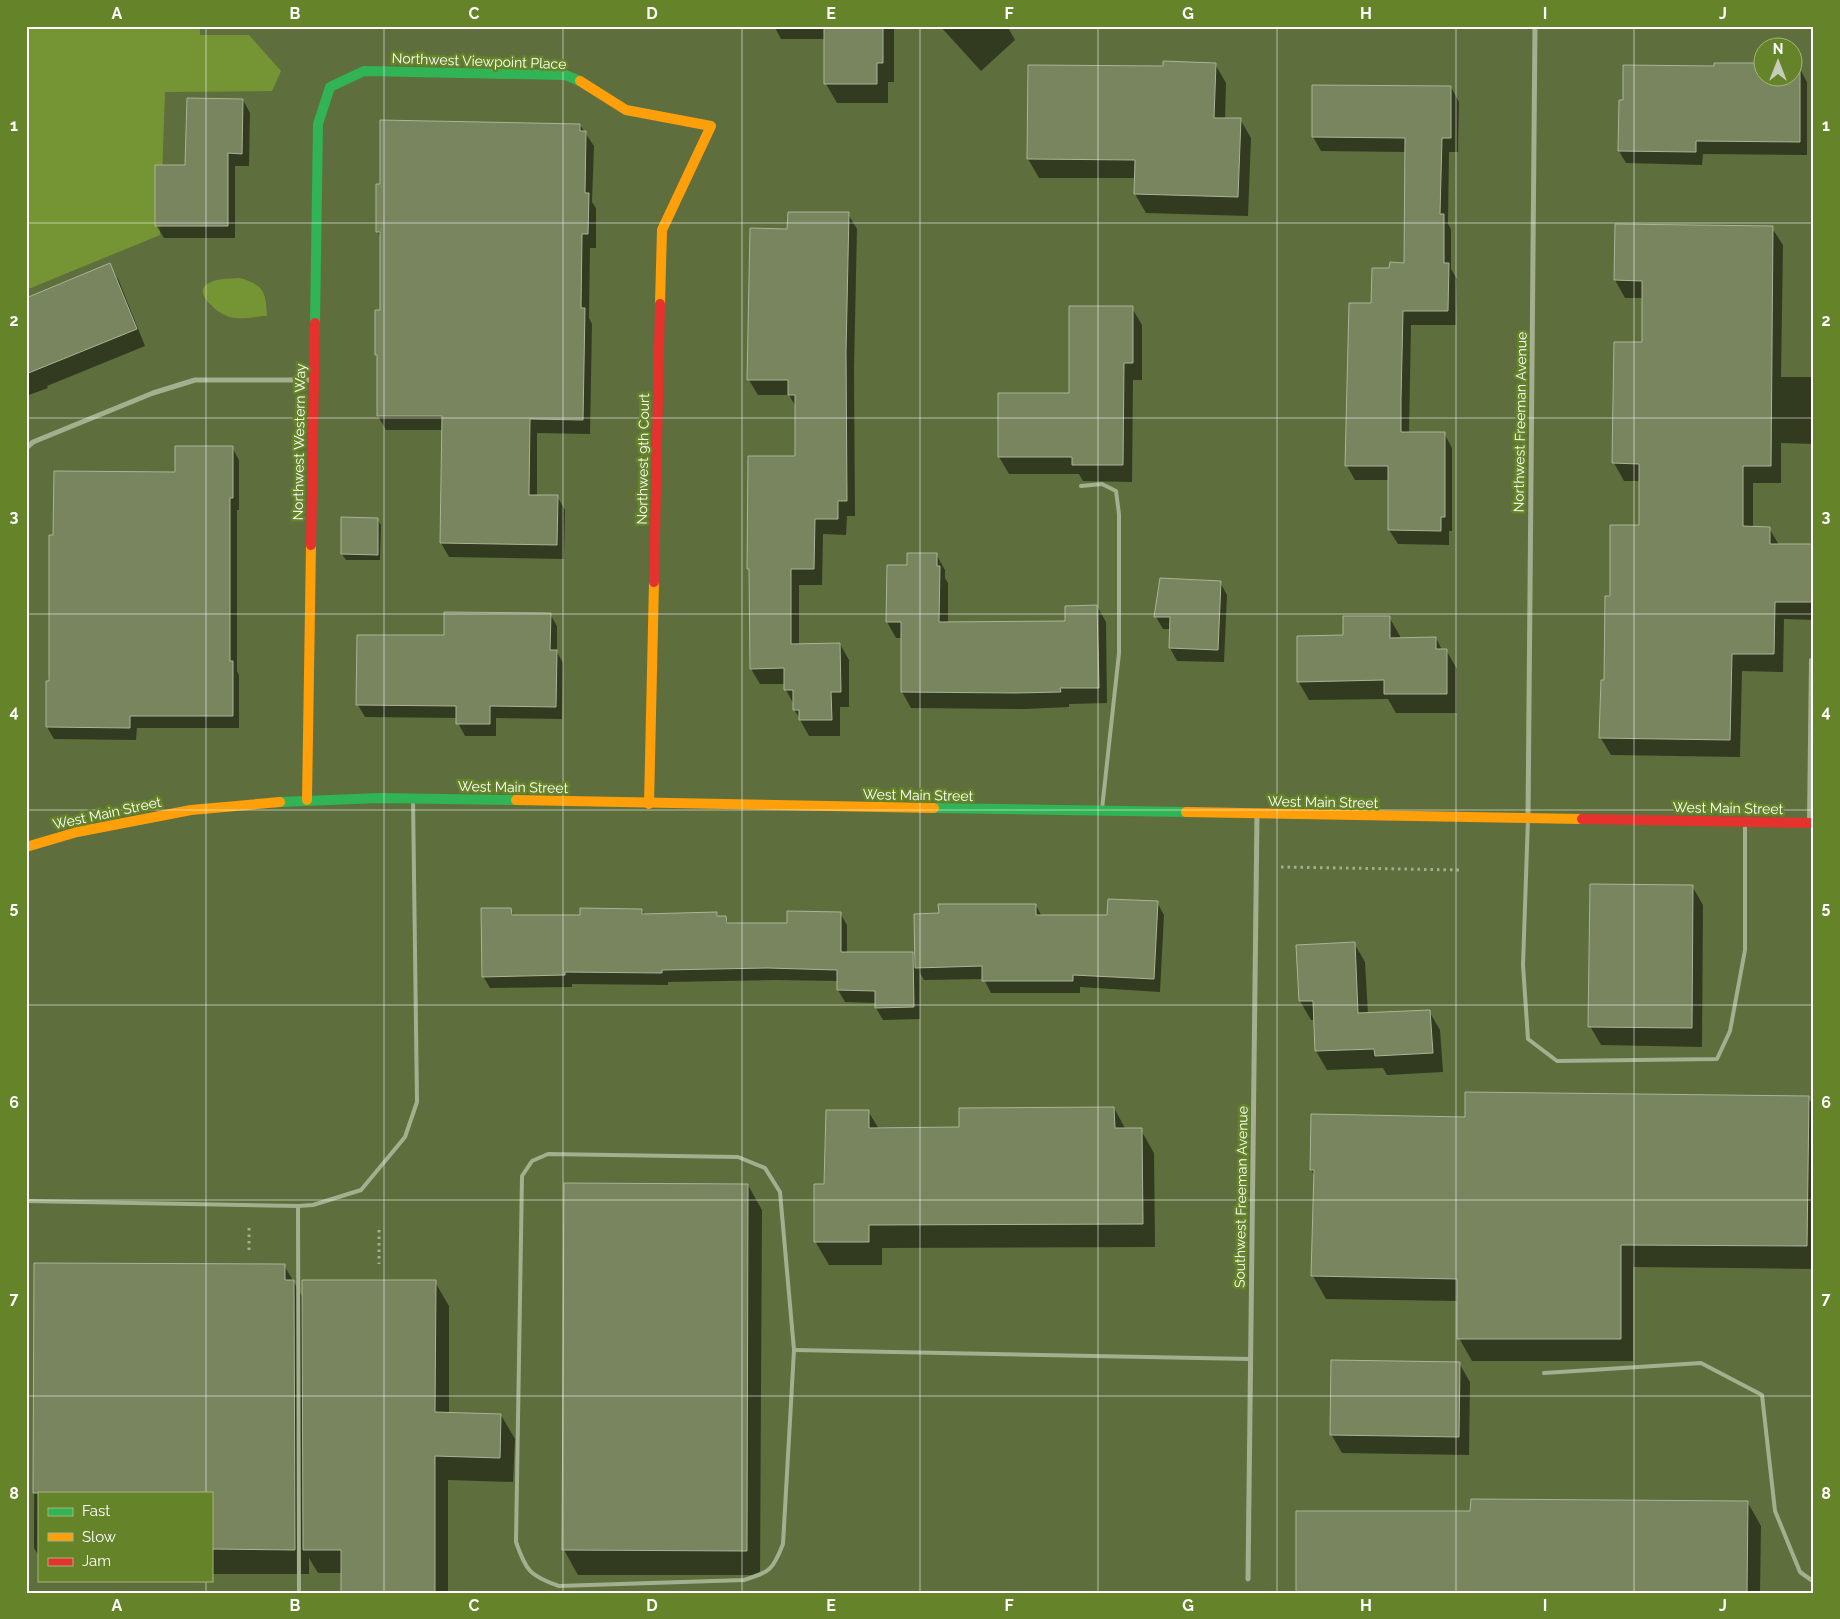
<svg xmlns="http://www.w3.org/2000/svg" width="1840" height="1619" font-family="Raleway,sans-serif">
  <rect width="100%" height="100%" fill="#5e6f3d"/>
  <!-- green -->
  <g fill="#759534">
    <polygon points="26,26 200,26 200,35 249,35 281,71 272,91 165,92 160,235 26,290"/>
    <path d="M240 278C264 285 266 292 267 316 256 316 238 321 227 316 217 312 191 292 209 283 217 278 230 279 240 278Z"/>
  </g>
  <!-- shadow -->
  <g fill="#0007">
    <polygon points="774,26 894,26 894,82 888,82 888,103 837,103 826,84 825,39 781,39"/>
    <polygon points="940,26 1007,26 1015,40 981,71"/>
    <polygon points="1215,64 1226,83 1225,119 1240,119 1251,138 1248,216 1146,213 1135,194 1136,178 1039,178 1028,159 1164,67"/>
    <polygon points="1715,64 1762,65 1762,78 1792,78 1800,69 1807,82 1807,155 1703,154 1702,165 1626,163 1619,151 1715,68"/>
    <polygon points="1451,87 1459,102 1458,152 1449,152 1448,224 1451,229 1451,269 1457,279 1456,325 1411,325 1409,433 1444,433 1452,448 1452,531 1449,531 1449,545 1398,544 1389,530 1389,480 1355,480 1347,466 1372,304 1390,269 1405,264 1406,152 1321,151 1313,137"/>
    <polygon points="243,100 250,113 249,166 235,166 235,238 164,238 156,225 187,166"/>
    <polygon points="580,125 594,146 592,202 596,208 596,248 590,248 589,318 592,324 590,434 537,433 537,496 557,496 565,510 564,559 449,557 441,543 443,430 386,430 378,416 378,359 376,355 381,311 381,238 377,231"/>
    <polygon points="848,214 857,229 854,369 855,516 847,516 846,535 823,534 822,585 799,585 799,645 840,644 849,660 849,707 840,707 840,736 809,736 794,709 794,705 786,690 786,684 760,684 751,669 750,571 749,568 796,458 796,407 789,395 758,395 749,380 788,230"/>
    <polygon points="1616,226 1772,228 1783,245 1781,377 1814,377 1814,444 1781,443 1781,483 1753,483 1753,528 1769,528 1779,545 1814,545 1814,620 1784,619 1783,672 1742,671 1740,757 1611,755 1600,737 1611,597 1640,527 1640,481 1624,481 1614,463 1643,343 1643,298 1625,298 1615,280"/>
    <polygon points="110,265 119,281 145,346 47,386 48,388 26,396 26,299"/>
    <polygon points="1132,308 1142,325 1142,380 1133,380 1132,482 1083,481 1079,474 1009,474 999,457 1071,395"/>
    <polygon points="232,447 239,460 239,510 237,510 237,671 239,675 239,728 137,728 136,740 54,739 47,727 54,536 177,473"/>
    <polygon points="377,519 381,525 380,560 346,560 342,554"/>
    <polygon points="936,554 945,570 945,578 948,583 948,623 1066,622 1097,606 1106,622 1107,703 1069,704 1069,707 1025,709 911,708 902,692 902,638 896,638 887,622 908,567"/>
    <polygon points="1220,582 1227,595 1224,662 1177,661 1170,648 1171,629 1163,629 1156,617"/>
    <polygon points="550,614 557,626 557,652 563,663 562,719 496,718 496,736 465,736 458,723 458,718 365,717 358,705 445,637"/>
    <polygon points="1389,617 1400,636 1400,639 1436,638 1442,650 1446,650 1457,669 1457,713 1396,713 1388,699 1309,700 1298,681 1345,636"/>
    <polygon points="1692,886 1703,905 1702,1047 1601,1045 1590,1026"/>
    <polygon points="1157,902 1164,915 1160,992 1080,987 1080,993 991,993 984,979 924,980 920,973 920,1019 883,1020 876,1008 876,1003 845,1002 838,990 838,981 776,980 668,982 668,985 572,984 572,987 490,988 483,976 511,909 514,916 581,916 642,910 645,915 717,913 719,917 726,917 729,924 788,924 840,913 847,925 847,953 913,953 916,960 1036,905 1042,917 1108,917"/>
    <polygon points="1354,943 1365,962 1368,1014 1429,1011 1440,1030 1443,1072 1387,1075 1383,1068 1327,1070 1316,1051 1315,1020 1311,1020 1300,1001 1298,946"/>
    <polygon points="1808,1097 1814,1107 1814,1269 1633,1267 1633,1361 1472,1361 1459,1338 1459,1301 1326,1299 1313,1276 1315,1177 1311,1170 1466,1118"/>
    <polygon points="1114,1108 1126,1130 1141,1130 1154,1153 1155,1247 882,1248 882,1265 829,1265 815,1241 825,1185 868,1111 879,1129 961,1128"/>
    <polygon points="748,1185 762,1210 760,1575 578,1575 564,1550"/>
    <polygon points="35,1264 284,1265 303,1298 435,1282 449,1306 449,1414 501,1415 515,1439 513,1482 448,1480 448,1593 342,1593 343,1573 318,1573 309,1558 309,1574 211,1574 211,1493 39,1493 39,1556 34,1548"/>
    <polygon points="1459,1363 1470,1382 1469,1455 1342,1453 1331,1434"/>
    <polygon points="1748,1503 1761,1526 1760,1593 1297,1593 1472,1512"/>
  </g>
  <!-- building -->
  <g fill="#78855e" stroke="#aab497">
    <polygon points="824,26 883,26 883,63 877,63 877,84 824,84"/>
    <polygon points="1163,61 1216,63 1214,118 1241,118 1238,197 1134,194 1135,160 1027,159 1028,65 1163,66"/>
    <polygon points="1714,63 1762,63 1762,78 1792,78 1792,68 1800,68 1800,142 1696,141 1696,152 1618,151 1619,100 1623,100 1623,65 1714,66"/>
    <polygon points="1312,85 1451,86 1451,138 1442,138 1440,214 1444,214 1444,263 1449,263 1448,311 1403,311 1401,399 1401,432 1445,432 1445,517 1441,517 1441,531 1388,530 1388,466 1345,466 1349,303 1371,303 1372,268 1389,268 1390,262 1404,263 1405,138 1312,137"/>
    <polygon points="187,98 243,99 242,154 228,153 228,226 155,226 155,165 185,165"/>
    <polygon points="380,120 580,124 580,131 586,131 585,193 589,193 588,234 582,234 581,308 585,308 583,420 530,419 529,495 558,495 557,545 440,543 442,416 377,416 377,355 375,355 375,310 380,310 380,232 376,232 376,184 380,184"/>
    <polygon points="788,212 849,212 846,352 847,501 838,501 838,519 815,519 814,569 791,569 791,644 840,643 841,692 831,692 832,720 799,720 799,710 793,710 793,690 784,690 784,668 750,669 749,569 747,569 748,456 795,456 795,395 788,395 788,380 747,380 750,228 787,229"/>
    <polygon points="1615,224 1773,226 1771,466 1743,466 1743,526 1770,527 1770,544 1814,544 1814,602 1775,602 1774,654 1732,654 1730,740 1599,738 1601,680 1604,680 1605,596 1610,596 1610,525 1639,525 1639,464 1612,463 1613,399 1614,342 1642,342 1642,281 1614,280"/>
    <polygon points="110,263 137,329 26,374 26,298"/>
    <polygon points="1069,306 1133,306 1133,363 1124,363 1123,465 1072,465 1072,457 998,457 998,393 1069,393"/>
    <polygon points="175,446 233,446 233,498 230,498 230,661 233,661 233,716 130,716 130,728 46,727 46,681 49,681 49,535 53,535 54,471 175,472"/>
    <polygon points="341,517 378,518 378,555 341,554"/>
    <polygon points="907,553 937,553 937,566 940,566 939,622 1065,621 1065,606 1097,605 1099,688 1060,688 1061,692 1015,693 901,692 901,622 886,622 887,565 907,565"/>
    <polygon points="1160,578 1221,581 1218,650 1169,648 1170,617 1154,617"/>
    <polygon points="444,612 551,613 550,650 557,650 556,707 490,706 490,724 456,724 456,706 356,705 357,635 444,635"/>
    <polygon points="1343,616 1390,616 1390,638 1436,637 1436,649 1447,649 1447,694 1384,694 1384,680 1297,682 1297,636 1343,635"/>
    <polygon points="1590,884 1693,885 1692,1028 1588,1027"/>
    <polygon points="1108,899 1158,901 1154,979 1073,975 1073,981 982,981 982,966 915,968 914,914 939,913 938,904 1036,904 1036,915 1107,915"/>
    <polygon points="481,908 511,908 512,915 580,915 580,908 642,909 642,914 717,912 717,916 726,916 727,923 787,923 787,911 841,912 841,952 913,952 914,1007 875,1008 875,991 837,990 837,970 768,968 662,970 662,973 565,972 565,975 482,977"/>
    <polygon points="1355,942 1358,1013 1430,1010 1433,1053 1375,1056 1374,1049 1315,1051 1313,1001 1299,1001 1296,945"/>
    <polygon points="1465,1092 1809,1096 1807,1246 1621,1245 1621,1339 1457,1339 1457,1279 1311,1276 1314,1170 1310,1170 1311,1114 1465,1117"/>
    <polygon points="1114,1107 1115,1128 1142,1128 1143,1224 869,1225 869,1242 814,1242 814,1184 824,1184 826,1110 869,1110 869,1128 959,1127 959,1108"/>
    <polygon points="564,1183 748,1184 747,1551 562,1550"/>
    <polygon points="34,1263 285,1264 285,1280 294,1280 295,1550 211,1549 211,1493 33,1493"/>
    <polygon points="302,1280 436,1280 435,1412 501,1414 500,1458 435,1456 435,1593 341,1593 341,1550 303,1550"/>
    <polygon points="1331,1360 1460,1362 1459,1437 1330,1435"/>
    <polygon points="1471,1499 1748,1501 1747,1593 1296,1593 1296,1511 1470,1511"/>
  </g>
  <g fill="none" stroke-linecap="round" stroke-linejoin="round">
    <!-- path -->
    <g stroke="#a4af8f" stroke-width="3" stroke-dasharray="2.5 4" stroke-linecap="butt">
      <polyline points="1281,867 1461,870"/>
      <polyline points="249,1228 249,1252"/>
      <polyline points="379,1230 379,1264"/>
    </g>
    <!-- lane -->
    <g stroke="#a4af8f" stroke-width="4">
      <polyline points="1081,486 1102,484 1116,491 1119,514 1119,653 1102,809"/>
      <polyline points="1528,818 1523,965 1528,1039 1557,1061 1717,1059 1730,1031 1745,950 1745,823"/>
      <polyline points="1809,821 1811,660"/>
      <path d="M548 1154 738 1157 765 1168 780 1192 794 1350 783 1544C773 1570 770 1572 744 1580L559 1586C530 1576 526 1571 516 1542L522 1176 532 1161Z"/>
      <polyline points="26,1201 298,1206 313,1205 361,1190 405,1137 417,1102 413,799"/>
      <polyline points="298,1206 299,1593"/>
      <polyline points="794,1350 1250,1359"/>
      <polyline points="1544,1373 1701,1363 1762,1395 1775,1511 1800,1572 1814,1582"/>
    </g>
    <!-- street -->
    <g stroke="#a4af8f" stroke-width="5">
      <polyline points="26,448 33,442 153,393 195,380 313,380"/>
      <polyline points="1528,818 1535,26"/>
      <polyline points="1248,1579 1257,814"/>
    </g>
    <!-- fast -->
    <g stroke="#30b455" stroke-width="10">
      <polyline points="315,323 318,124 330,87 364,71 565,75 580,81"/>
      <polyline points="280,802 379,798 516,800"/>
      <polyline points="934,808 1186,812"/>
    </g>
    <!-- slow -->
    <g stroke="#ff9f0a" stroke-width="10">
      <polyline points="580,81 626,110 711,126 662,230 660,304"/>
      <polyline points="307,800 311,545"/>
      <polyline points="516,800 934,808"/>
      <polyline points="649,804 654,582"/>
      <polyline points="1186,812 1582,819"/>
      <polyline points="26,847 77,832 191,810 280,802"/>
    </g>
    <!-- jam -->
    <g stroke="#e5322d" stroke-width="10">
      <polyline points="311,545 315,323"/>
      <polyline points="654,582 660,304"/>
      <polyline points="1582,819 1814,823"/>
    </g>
  </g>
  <!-- grid -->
  <path fill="none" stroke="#fff" stroke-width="1" stroke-opacity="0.55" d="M206 26V1493M384 26V1593M563 26V1593M742 26V1593M920 26V1593M1098 26V1593M1277 26V1593M1456 26V1593M1634 26V1593M26 223H1814M26 418H1814M26 614H1814M26 810H1814M26 1005H1814M26 1200H1814M26 1396H1814M206 1580V1593"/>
  <g text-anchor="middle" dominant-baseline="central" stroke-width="5" stroke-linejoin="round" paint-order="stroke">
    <!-- street labels -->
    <g font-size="14" fill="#fff" stroke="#658329">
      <text transform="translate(479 61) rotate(2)">Northwest Viewpoint Place</text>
      <text transform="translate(1520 422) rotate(-89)">Northwest Freeman Avenue</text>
      <text transform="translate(299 442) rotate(-89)">Northwest Western Way</text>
      <text transform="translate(643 459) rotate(-89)">Northwest 9th Court</text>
      <text transform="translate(513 787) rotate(1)">West Main Street</text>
      <text transform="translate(918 795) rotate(1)">West Main Street</text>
      <text transform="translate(1323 802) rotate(1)">West Main Street</text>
      <text transform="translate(1728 808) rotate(1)">West Main Street</text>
      <text transform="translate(107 813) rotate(-12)">West Main Street</text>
      <text transform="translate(1241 1197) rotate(-89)">Southwest Freeman Avenue</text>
    </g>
  </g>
  <!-- border -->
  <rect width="1840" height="1619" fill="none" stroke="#658329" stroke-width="55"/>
  <!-- legend -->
  <rect x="38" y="1492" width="175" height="90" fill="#658329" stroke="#a3b57f"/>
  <rect x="48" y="1508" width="25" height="8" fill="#30b455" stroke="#a3b57f"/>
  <text x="82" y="1516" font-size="15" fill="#ffffff">Fast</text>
  <rect x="48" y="1533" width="25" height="8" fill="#ff9f0a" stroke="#a3b57f"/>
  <text x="82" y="1542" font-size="15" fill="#ffffff">Slow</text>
  <rect x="48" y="1558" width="25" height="8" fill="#e5322d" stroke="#a3b57f"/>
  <text x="82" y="1566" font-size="15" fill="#ffffff">Jam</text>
  <!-- north arrow -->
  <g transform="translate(1778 62)"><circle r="24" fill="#658329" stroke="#a3b57f"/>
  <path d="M0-4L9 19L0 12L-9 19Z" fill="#c7cdbb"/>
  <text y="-8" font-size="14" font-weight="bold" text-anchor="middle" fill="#ffffff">N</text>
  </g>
  <rect x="28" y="28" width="1784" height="1564" fill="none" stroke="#fff" stroke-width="2"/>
  <g font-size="16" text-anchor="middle" font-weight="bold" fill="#fff">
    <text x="117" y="19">A</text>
    <text x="295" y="19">B</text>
    <text x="474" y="19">C</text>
    <text x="652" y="19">D</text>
    <text x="831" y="19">E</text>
    <text x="1009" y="19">F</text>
    <text x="1188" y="19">G</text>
    <text x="1366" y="19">H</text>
    <text x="1545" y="19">I</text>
    <text x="1723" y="19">J</text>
    <text x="14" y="131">1</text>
    <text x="1826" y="131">1</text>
    <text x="14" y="326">2</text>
    <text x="1826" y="326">2</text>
    <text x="14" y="522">3</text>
    <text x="1826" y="522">3</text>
    <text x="14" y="717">4</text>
    <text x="1826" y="717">4</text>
    <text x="14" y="913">5</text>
    <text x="1826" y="913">5</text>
    <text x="14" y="1108">6</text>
    <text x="1826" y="1108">6</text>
    <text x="14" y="1304">7</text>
    <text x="1826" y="1304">7</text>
    <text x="14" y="1499">8</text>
    <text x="1826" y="1499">8</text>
    <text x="117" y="1611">A</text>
    <text x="295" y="1611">B</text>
    <text x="474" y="1611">C</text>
    <text x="652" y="1611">D</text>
    <text x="831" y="1611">E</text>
    <text x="1009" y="1611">F</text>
    <text x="1188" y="1611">G</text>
    <text x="1366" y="1611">H</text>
    <text x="1545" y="1611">I</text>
    <text x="1723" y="1611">J</text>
  </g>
</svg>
